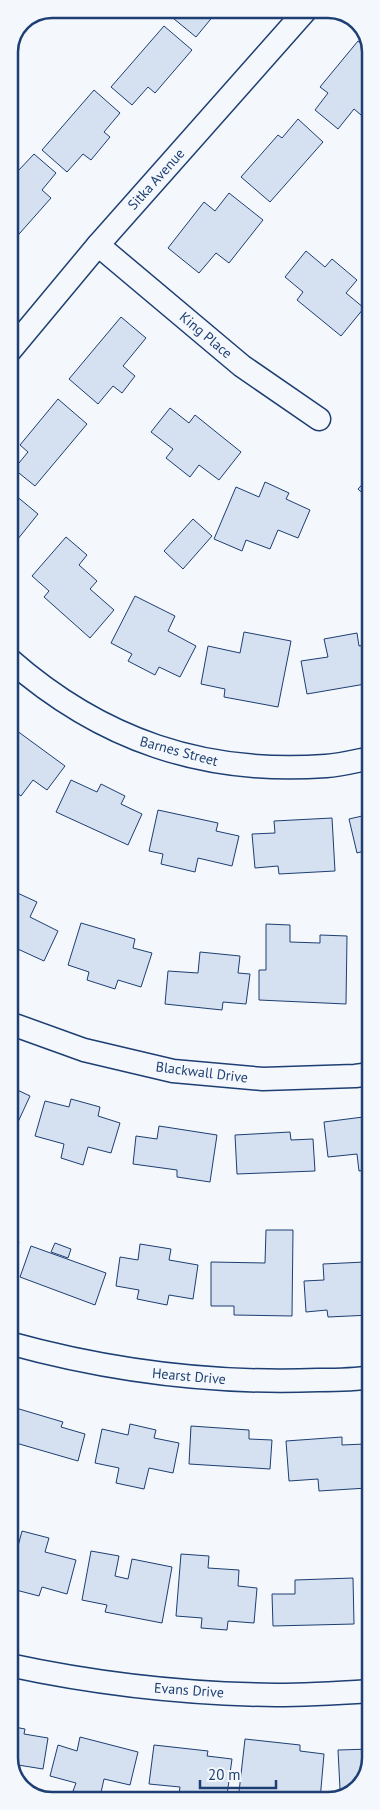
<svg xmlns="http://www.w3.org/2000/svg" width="380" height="1810" font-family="'PT Sans',sans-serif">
  <rect width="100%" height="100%" fill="#f4f7fb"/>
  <!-- building -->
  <g fill="#d5e0f0" stroke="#1d3f73">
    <polygon points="162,9 219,9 196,37"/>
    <polygon points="164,26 192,50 155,93 148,87 132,105 111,87"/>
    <polygon points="358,41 371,51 371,81 364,90 371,96 371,104 361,115 354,109 338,129 315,110 328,93 320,87"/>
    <polygon points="94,90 120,113 104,132 110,137 91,160 83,154 67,172 42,150"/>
    <polygon points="298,119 323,142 270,202 241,177 278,135 282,138"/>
    <polygon points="34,154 56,173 42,190 51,198 12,242 9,239 9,165 17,172"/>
    <polygon points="229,193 263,220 229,263 216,253 199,273 168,248 204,202 215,211"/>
    <polygon points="306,251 325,267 332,259 357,280 346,293 364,308 341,336 297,300 303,292 285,277"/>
    <polygon points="121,317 146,338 123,366 135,376 122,393 113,386 98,404 69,379"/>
    <polygon points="58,399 87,424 35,486 14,469 28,452 20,445"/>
    <polygon points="170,408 189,423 195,415 241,452 219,480 199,465 190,477 166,458 173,449 151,432"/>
    <polygon points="371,475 371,501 358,489"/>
    <polygon points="265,482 289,493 286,499 310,510 298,538 278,530 270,549 246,540 242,551 214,539 236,487 259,497"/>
    <polygon points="9,490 38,514 9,550"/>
    <polygon points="193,519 212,536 183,569 164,551"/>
    <polygon points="66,537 87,555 79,565 97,581 90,589 114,610 90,638 44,597 49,591 32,576"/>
    <polygon points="135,596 175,616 168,631 196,646 180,677 159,667 155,675 128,661 132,654 111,643"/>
    <polygon points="244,632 291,641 278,707 224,697 225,689 201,684 208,646 240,653"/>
    <polygon points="357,633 359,646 371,644 371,683 307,694 301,661 328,657 324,639"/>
    <polygon points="9,725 65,766 47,790 33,780 21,796 9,787"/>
    <polygon points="71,780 97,792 101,784 125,796 121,804 142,814 128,845 56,812"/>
    <polygon points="158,810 218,823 216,831 239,836 232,866 198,858 195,872 161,864 163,854 149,851"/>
    <polygon points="371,814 371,849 357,853 349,819"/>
    <polygon points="332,818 335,871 279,874 278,866 255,868 252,834 275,833 274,821"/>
    <polygon points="13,891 37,902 30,917 58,931 44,961 9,945 9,899"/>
    <polygon points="81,923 135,939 133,948 152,953 141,987 118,980 115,989 87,980 89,972 68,965"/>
    <polygon points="266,924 290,925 290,942 320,943 320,935 347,936 346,1004 259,1000 259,970 266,970"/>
    <polygon points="200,952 240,956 238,973 250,974 246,1004 223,1002 222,1010 165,1004 168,971 198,973"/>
    <polygon points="371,957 371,989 369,989 362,959"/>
    <polygon points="9,1086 30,1096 18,1122 9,1118"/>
    <polygon points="71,1099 100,1107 98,1116 120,1123 111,1153 88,1147 83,1165 61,1158 64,1144 35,1136 45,1101 69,1107"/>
    <polygon points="371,1116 371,1169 359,1171 357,1154 328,1157 324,1122"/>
    <polygon points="159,1126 217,1135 210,1182 177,1177 177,1170 133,1164 136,1136 157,1139"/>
    <polygon points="290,1132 291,1140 313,1139 315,1171 237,1174 235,1135"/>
    <polygon points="266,1230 293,1230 292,1316 234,1315 234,1306 211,1306 211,1262 265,1263"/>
    <polygon points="9,1238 19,1242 9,1270"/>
    <polygon points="55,1243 71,1249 68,1258 51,1252"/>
    <polygon points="140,1244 171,1249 169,1260 198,1265 193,1299 169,1295 167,1305 137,1299 139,1290 116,1286 120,1257 138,1260"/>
    <polygon points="31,1246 106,1273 95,1305 20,1277"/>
    <polygon points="365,1262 366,1276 371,1276 371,1315 328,1317 327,1310 306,1312 304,1281 324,1280 323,1264"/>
    <polygon points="9,1406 63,1422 61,1427 85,1434 78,1461 9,1441"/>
    <polygon points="130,1424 156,1430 154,1438 179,1443 173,1473 149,1468 144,1489 116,1483 119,1468 95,1463 102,1429 128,1435"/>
    <polygon points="191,1426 249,1430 249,1439 272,1440 270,1469 189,1464"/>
    <polygon points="342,1437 342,1445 365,1444 367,1488 319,1491 318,1479 289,1481 286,1441"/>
    <polygon points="22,1531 49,1538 45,1552 76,1560 67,1594 42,1587 39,1596 12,1589 15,1581 9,1579 9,1548 17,1550"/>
    <polygon points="91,1551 119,1556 115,1576 128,1579 132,1559 172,1567 162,1623 105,1612 107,1605 82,1600"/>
    <polygon points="181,1554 209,1556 208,1568 239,1570 238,1586 257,1588 254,1623 228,1621 227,1630 201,1628 202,1618 176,1616"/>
    <polygon points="363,1572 371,1572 371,1604 365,1605"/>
    <polygon points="353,1578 354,1624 273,1626 272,1594 295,1594 295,1580"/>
    <polygon points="9,1726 25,1729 24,1734 48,1738 43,1769 18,1765 16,1777 9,1764"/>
    <polygon points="80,1737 138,1752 130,1785 104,1779 100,1797 73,1791 76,1783 50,1776 58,1745 77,1751"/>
    <polygon points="245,1739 300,1745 300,1751 324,1754 320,1800 239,1792"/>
    <polygon points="154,1745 208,1751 207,1756 232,1759 227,1795 209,1793 208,1801 178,1801 180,1787 149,1784"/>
    <polygon points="371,1749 371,1758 361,1786 357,1789 340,1789 338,1750"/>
  </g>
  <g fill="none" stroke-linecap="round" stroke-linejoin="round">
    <defs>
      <g id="minor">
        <polyline points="98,245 242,366 319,419"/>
        <polyline points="9,352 98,245 307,9"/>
        <path d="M9 659C101 740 204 775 326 766 341 765 356 761 371 758"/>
        <polyline points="9,1023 84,1050 173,1071 263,1079 355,1076 371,1074"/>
        <path d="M9 1343C110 1371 214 1384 318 1380 336 1380 354 1380 371 1377"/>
        <path d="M9 1665C97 1684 187 1694 276 1695 308 1695 340 1693 371 1691"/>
      </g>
    </defs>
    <!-- minor casing -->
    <use href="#minor" stroke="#1d3f73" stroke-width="25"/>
    <!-- minor -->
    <use href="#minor" stroke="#f4f7fb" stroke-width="22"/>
  </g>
  <g text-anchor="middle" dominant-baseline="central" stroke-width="4" stroke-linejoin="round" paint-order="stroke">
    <!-- street labels -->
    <g font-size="14" fill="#1d3f73" stroke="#f4f7fb">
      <text transform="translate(156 179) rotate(-48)">Sitka Avenue</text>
      <text transform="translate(206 335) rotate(40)">King Place</text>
      <text transform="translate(179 751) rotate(15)">Barnes Street</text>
      <text transform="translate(202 1072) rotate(7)">Blackwall Drive</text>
      <text transform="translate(189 1376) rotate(5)">Hearst Drive</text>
      <text transform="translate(189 1690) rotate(4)">Evans Drive</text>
    </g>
  </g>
  <!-- crop -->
  <path d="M0 0H380V1810H0ZM52 18H328A34 34 0 0 1 362 52V1758A34 34 0 0 1 328 1792H52A34 34 0 0 1 18 1758V52A34 34 0 0 1 52 18Z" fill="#f4f7fb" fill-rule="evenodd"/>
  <path fill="none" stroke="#1d3f73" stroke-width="2.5" d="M52 18H328A34 34 0 0 1 362 52V1758A34 34 0 0 1 328 1792H52A34 34 0 0 1 18 1758V52A34 34 0 0 1 52 18Z"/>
  <!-- scale -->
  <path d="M200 1780v8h76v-8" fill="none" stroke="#1d3f73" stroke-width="2.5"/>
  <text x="208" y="1780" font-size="15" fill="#1d3f73" stroke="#f4f7fb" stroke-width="4" paint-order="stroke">20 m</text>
</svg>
